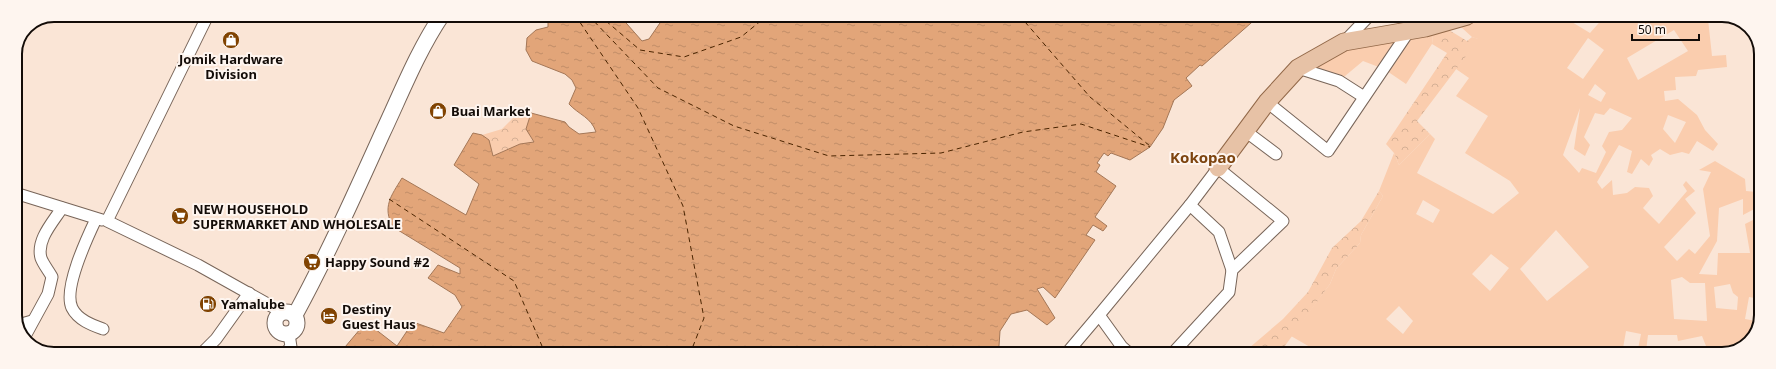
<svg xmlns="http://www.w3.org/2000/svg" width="1776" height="369" font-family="'Noto Sans',sans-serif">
  <defs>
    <pattern id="forest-crowns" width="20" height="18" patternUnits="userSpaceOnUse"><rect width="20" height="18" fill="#facdae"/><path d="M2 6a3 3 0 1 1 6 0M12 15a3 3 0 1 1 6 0" fill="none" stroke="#d5af94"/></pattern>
    <pattern id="water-ripples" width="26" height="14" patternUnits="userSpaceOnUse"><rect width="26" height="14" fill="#e2a579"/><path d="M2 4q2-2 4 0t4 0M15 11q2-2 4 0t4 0" fill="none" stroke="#c18d67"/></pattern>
  </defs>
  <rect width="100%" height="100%" fill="#fae5d6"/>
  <!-- grass -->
  <path fill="#facdae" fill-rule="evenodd" d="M1438 16H1562L1590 33 1605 16H1730L1708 19 1712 56 1726 55 1727 67 1698 70 1696 76 1675 77 1676 90 1664 91 1665 101 1678 99 1697 115 1705 130 1718 144 1713 151 1697 141 1689 154 1682 152 1670 155 1660 149 1651 155 1653 159 1649 166 1641 159 1632 174 1627 172 1632 151 1619 145 1597 182 1602 189 1612 180 1613 195 1627 193 1635 187 1649 188 1653 196 1643 208 1659 224 1687 191 1683 185 1686 181 1695 191 1685 199 1696 213 1664 247 1677 261 1689 249 1695 254 1710 236 1703 189 1711 172 1699 170 1715 161 1745 179 1746 191 1757 192 1760 206 1743 215V199L1719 208 1717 241 1699 274 1717 275 1718 253H1750L1745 224 1753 220 1757 238 1760 233V299L1749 297 1745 319 1756 321 1760 309C1760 347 1734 354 1701 354V352L1708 351 1702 336 1678 341 1677 335H1648L1646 351 1663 354H1637L1641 334 1626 331 1622 354H1322L1291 336 1330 284 1336 269 1360 243 1361 235 1383 196 1379 191 1394 153 1399 165 1430 134 1435 139 1417 173 1493 214 1519 193 1510 181 1465 153 1488 116 1456 96 1469 78 1456 69 1478 39 1472 37 1461 27 1433 35 1432 44 1406 84 1384 69 1363 61 1339 81 1298 68 1409 23ZM1674 30 1688 51 1638 80 1627 58ZM1588 38 1604 50 1583 79 1567 68ZM1595 84 1606 93 1601 102 1588 95ZM1580 108 1574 149 1585 156 1590 145 1584 137 1595 113 1604 115 1610 108 1632 118 1622 130 1609 132 1602 146 1606 152 1596 173 1582 168 1579 173 1563 155ZM1668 115 1686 122 1675 143 1663 129ZM1423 200 1440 210 1433 223 1416 214ZM1556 230 1589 267 1547 301 1520 269ZM1491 254 1509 268 1490 291 1472 274ZM1682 277 1690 283H1705L1707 321 1674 319 1671 280ZM1730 284 1733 293 1738 297 1737 310 1716 308 1714 287ZM1399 306 1413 321 1403 334 1386 319Z"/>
  <!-- forest -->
  <g fill="url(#forest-crowns)">
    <polygon points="1449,30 1467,41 1472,37 1479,39 1417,121 1430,134 1399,165 1394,153 1386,144 1447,53 1432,44 1433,35"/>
    <polygon points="519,112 531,113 526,129 534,143 520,144 493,156 489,140 482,135 502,129"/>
    <polygon points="1379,191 1383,196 1361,235 1360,243 1336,269 1330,284 1279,354 1242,354 1283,319 1308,292 1332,248 1361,221"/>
  </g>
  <!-- water -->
  <path fill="url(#water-ripples)" stroke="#a47757" d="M548 15H619L642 41 649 39 662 20V15L1259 16 1202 66 1200 65 1186 78 1192 86 1174 100 1163 128 1150 147 1130 160 1111 153 1108 156 1104 153 1097 163 1100 165 1096 172 1116 186 1095 217 1107 226 1103 231 1093 225 1086 235 1095 240 1055 298 1043 287 1037 289 1055 318 1047 325 1027 310 1011 314 1000 331 999 346 991 352 986 348 983 352 984 354 340 353 366 322 397 346 413 322 444 333 462 307 455 295 428 278 438 265 460 274V268L393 227C382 207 391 196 402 178L466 215 479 184 454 165 473 133 482 135 489 140 493 156 520 144 534 142 526 129 531 113 565 122 569 127 579 134 596 132C591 117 579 115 569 104L576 88 572 80 565 74 532 61 526 50 527 38 536 30 548 27Z"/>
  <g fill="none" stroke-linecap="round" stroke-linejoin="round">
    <!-- ferry -->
    <g stroke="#4a2400" stroke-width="1" stroke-dasharray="5 4" stroke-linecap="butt">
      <polyline points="575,15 638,108 683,206 704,318 690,354"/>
      <polyline points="588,15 658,88 734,126 829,156 941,153 1023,132 1081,124 1150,147"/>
      <polyline points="599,15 640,50 684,57 741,37 768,15"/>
      <polyline points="1019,15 1090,97 1150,146"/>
      <polyline points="389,199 514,281 545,353"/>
    </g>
    <defs>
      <g id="minor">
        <polyline points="208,15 107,221 198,265 282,312"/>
        <polyline points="1344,42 1369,16"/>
        <polyline points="1298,68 1339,81 1364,97"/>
        <polyline points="1267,102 1328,151 1409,31"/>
        <polyline points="1244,130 1276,154"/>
        <polyline points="15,193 102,220"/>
        <polyline points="1190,205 1219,232 1232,270"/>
        <path d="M96 219C87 238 63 289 72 308 78 320 92 325 103 329"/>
        <polyline points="18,325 32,321"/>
        <path d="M24 338 48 294 52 277C49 271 43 264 41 258 36 240 53 222 62 208"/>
        <polyline points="202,353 216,339 249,293"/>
        <polyline points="285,353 291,347 289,334"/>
        <polyline points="1066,354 1099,315"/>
        <polyline points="1130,354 1122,347 1099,315 1190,205 1218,168 1283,221 1232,270 1229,292 1172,354"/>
      </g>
      <g id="secondary">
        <circle cx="286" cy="323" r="11"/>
        <path d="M295 315C327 256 354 196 382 134 401 94 417 52 442 15"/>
      </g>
      <polyline id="primary" points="1218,168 1267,102 1298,68 1344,42 1425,28 1467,16"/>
    </defs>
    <!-- minor casing -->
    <use href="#minor" stroke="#786559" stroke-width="13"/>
    <!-- secondary casing -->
    <use href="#secondary" stroke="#786559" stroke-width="17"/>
    <!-- primary casing -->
    <use href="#primary" stroke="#926848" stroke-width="19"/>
    <!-- minor -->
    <use href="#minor" stroke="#fff" stroke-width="11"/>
    <!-- secondary -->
    <use href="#secondary" stroke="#fff" stroke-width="15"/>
    <!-- primary -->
    <use href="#primary" stroke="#e7c2a6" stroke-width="17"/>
  </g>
  <!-- icons -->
  <defs>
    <symbol id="shop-disc" viewBox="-11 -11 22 22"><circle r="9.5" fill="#814301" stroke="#fef5ef"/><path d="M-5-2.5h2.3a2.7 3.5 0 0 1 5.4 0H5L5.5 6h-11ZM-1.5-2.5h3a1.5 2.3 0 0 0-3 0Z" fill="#fff"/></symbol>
    <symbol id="supermarket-disc" viewBox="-11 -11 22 22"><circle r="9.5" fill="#814301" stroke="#fef5ef"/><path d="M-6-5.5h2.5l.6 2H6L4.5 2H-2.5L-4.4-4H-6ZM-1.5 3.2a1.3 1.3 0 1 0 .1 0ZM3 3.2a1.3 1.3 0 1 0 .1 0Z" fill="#fff"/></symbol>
    <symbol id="fuel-disc" viewBox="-11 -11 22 22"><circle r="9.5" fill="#814301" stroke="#fef5ef"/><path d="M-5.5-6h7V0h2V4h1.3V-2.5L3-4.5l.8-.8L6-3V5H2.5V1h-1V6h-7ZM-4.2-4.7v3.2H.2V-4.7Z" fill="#fff"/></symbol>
    <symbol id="hotel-disc" viewBox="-11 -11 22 22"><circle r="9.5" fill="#814301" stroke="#fef5ef"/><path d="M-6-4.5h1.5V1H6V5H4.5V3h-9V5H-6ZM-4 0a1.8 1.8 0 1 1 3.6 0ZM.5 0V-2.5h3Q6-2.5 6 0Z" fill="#fff"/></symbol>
  </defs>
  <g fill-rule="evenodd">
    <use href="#shop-disc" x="221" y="30" width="20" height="20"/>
    <use href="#shop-disc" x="428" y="101" width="20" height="20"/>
    <use href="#supermarket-disc" x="170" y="206" width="20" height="20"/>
    <use href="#supermarket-disc" x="302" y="252" width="20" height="20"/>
    <use href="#fuel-disc" x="198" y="294" width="20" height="20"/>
    <use href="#hotel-disc" x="319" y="306" width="20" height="20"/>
  </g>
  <g text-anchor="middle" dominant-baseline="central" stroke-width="4" stroke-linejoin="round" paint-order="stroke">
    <!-- poi labels -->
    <g font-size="13" font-weight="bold" fill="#130c08" stroke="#fef5ef" text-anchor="start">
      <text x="231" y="59" text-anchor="middle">Jomik Hardware<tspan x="231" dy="15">Division</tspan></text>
      <text x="451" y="111">Buai Market</text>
      <text x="193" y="209">NEW HOUSEHOLD<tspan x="193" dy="15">SUPERMARKET AND WHOLESALE</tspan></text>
      <text x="325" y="262">Happy Sound #2</text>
      <text x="221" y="304">Yamalube</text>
      <text x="342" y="309">Destiny<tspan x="342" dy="15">Guest Haus</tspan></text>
    </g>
    <!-- quarter labels -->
    <g font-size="15" font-weight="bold" fill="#7d440f" stroke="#fef5ef">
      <text x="1203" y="157">Kokopao</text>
    </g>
  </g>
  <!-- crop -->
  <path d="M0 0H1776V369H0ZM54 22H1722A32 32 0 0 1 1754 54V315A32 32 0 0 1 1722 347H54A32 32 0 0 1 22 315V54A32 32 0 0 1 54 22Z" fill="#fef5ef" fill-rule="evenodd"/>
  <path fill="none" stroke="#130c08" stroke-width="2" d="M54 22H1722A32 32 0 0 1 1754 54V315A32 32 0 0 1 1722 347H54A32 32 0 0 1 22 315V54A32 32 0 0 1 54 22Z"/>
  <!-- scale -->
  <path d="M1632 34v6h67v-6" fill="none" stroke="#130c08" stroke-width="2"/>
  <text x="1638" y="34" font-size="12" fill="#130c08" stroke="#fef5ef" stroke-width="3" paint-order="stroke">50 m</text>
</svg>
